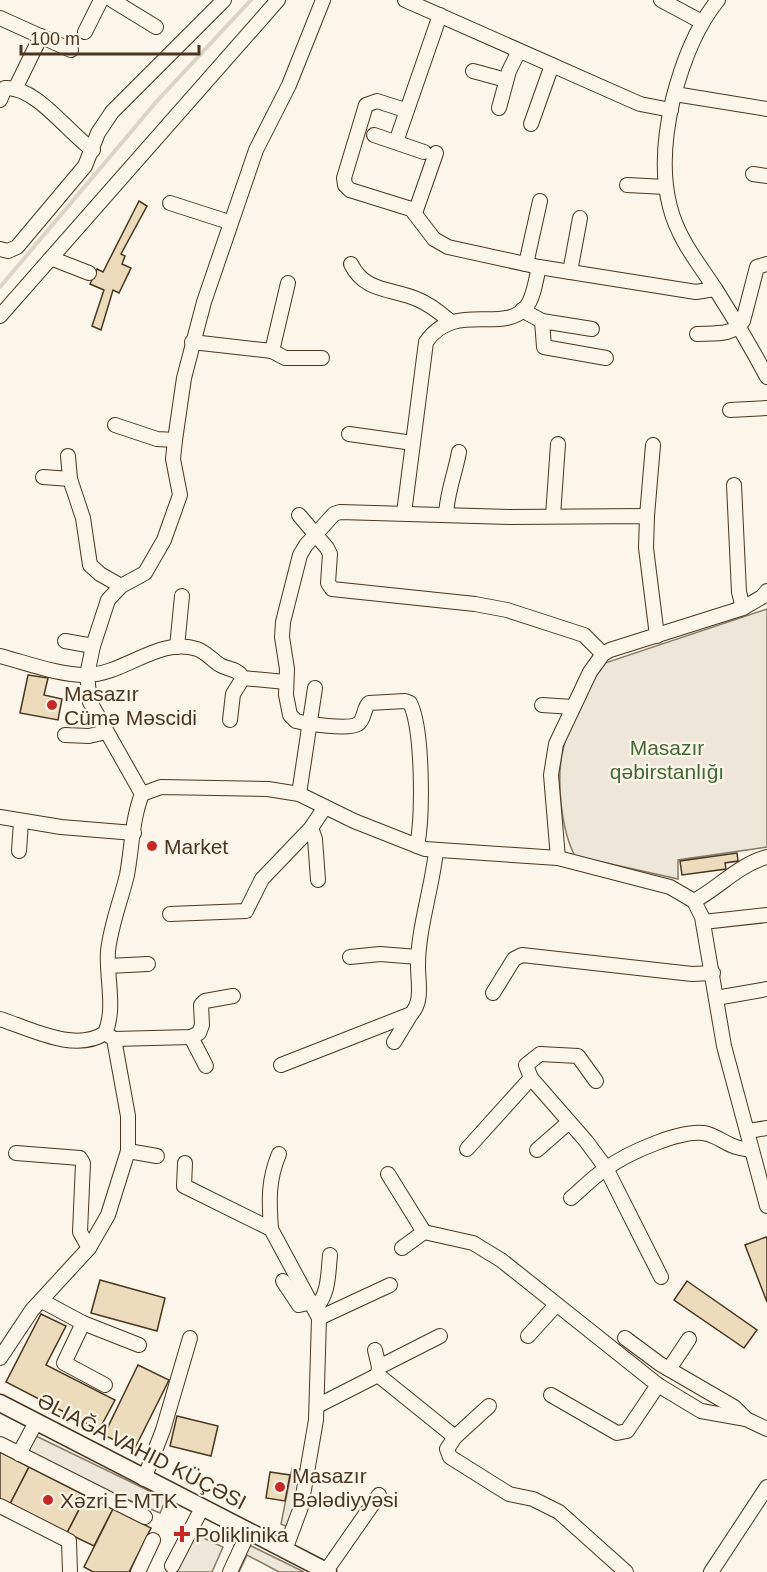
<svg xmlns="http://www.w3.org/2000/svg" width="767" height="1572" font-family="Arial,sans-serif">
  <rect width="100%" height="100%" fill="#fbf6e9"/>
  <!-- green -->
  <g fill="#ede6d9" stroke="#887966" stroke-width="1.5">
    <path d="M767 609V847L678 860V879L575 856C561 830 556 778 563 750 569 720 589 691 602 664Z"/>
    <polygon points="36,1436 166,1499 160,1513 85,1482 28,1452"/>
    <polygon points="193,1533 223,1547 212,1572 175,1572"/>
    <polygon points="247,1544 304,1572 279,1572 247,1555 239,1572 235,1572"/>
  </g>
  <!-- parking -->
  <polygon fill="#ede7d9" stroke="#887966" stroke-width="1.5" points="292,1468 305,1470 290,1528 281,1524"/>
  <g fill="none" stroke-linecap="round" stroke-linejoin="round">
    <!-- stream -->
    <polyline stroke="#dcd4c6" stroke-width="4" points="0,287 157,101 251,0"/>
  </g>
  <!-- building -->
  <g fill="#ecdcbc" stroke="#4a3520" stroke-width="1.5">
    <polygon points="139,201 147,206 121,254 125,256 122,264 131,268 119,293 113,290 101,330 92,326 104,290 90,284 97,269 103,272"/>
    <polygon points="28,675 48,678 44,695 62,699 58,720 20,713"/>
    <polygon points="737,853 738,861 725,863 726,869 682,875 680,861"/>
    <polygon points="766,1237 767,1239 767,1302 745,1245"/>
    <polygon points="100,1280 165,1298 157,1331 91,1313"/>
    <polygon points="687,1281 757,1330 744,1348 674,1300"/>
    <polygon points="41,1314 66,1326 46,1365 115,1400 99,1430 6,1382"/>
    <polygon points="138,1365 169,1380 134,1450 104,1435"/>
    <polygon points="177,1416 218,1426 211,1456 170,1446"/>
    <polygon points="0,1452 29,1467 10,1504 0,1499"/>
    <polygon points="29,1467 86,1496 67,1533 10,1504"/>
    <polygon points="270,1472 290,1475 285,1501 266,1498"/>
    <polygon points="86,1496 113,1509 94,1546 67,1533"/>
    <polygon points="113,1509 151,1528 129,1572 93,1572 84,1567"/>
  </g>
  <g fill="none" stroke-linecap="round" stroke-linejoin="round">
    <defs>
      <g id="minor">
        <polyline points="112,0 156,27"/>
        <polyline points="405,0 640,104 671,110"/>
        <polyline points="661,0 702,22"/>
        <path d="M718 0C695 28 682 64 673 99 665 133 661 173 670 207 678 239 699 264 716 290 734 318 751 347 767 377"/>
        <polyline points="0,18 71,50"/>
        <polyline points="85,32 101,0"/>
        <polyline points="473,71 506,80"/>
        <polyline points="15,89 41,36"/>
        <polyline points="675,94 767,109"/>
        <path d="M0 100 5 88C36 86 69 134 93 150"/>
        <polyline points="499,108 509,71 519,51"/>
        <polyline points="405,110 377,101 366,105 344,178 345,185 350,190 411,209 434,239 448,247 539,267 696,292 715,289"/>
        <polyline points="531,124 552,65"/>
        <polyline points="374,135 424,152"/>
        <polyline points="396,142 440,15"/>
        <polyline points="753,174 767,176"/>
        <polyline points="627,185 666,187"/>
        <polyline points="170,203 229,222"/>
        <polyline points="415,213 436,153"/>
        <polyline points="0,249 8,251 17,247 85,166 98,133 112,112 224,0"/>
        <polyline points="53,259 89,273"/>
        <path d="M351 264C365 293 393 288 419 300 431 305 440 313 450 321"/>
        <polyline points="526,264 540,201"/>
        <polyline points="570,272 580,218"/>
        <polyline points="522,310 542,321 544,347 606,358"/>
        <polyline points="0,316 278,0"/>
        <polyline points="542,321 592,329"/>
        <path d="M697 334C713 333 734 336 743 321L757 267 767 264"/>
        <polyline points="192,342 272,351 285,358 322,358"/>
        <polyline points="272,351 288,283"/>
        <polyline points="730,410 767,408"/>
        <polyline points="115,425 157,439 175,440"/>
        <polyline points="349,434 413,443"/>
        <polyline points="68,456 70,479 83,518 90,565 100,574 121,586"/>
        <polyline points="43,477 70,479"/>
        <polyline points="734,485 739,592 743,608"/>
        <path d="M404 513 426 342C455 300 503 335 526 307 534 298 536 278 539 267"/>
        <polyline points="299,515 327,548 330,554 328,583 332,589 475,604 507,610 584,635 603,654"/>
        <path d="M446 515C447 492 455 474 459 452"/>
        <polyline points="553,516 558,444"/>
        <polyline points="647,516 653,445"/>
        <polyline points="65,641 93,646"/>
        <polyline points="177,647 182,596"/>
        <path d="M0 656C27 663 58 675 86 675 124 675 159 636 197 649 206 652 212 660 220 665 229 670 237 668 243 678L286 682"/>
        <polyline points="542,705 573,707"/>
        <polyline points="230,720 233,694 243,678"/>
        <polyline points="65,735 89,736 106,732"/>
        <polyline points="142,794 161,787 268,789 299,794 354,821 425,849 558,858 670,887 694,901 702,917 724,1046 767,1206"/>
        <polyline points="142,794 90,702 87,675 93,646 108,600 121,586 145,573 164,540 180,495 173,459 175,440 184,378 204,302 256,150 289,85 323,0"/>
        <polyline points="299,794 315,688"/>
        <polyline points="0,817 61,827 134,833"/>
        <polyline points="311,828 315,839 318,880"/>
        <path d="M417 846C423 816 423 729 410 703L405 701 369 703C363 709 365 719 358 724 348 730 308 724 296 721L290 715 286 695 287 669 282 637 283 622 300 555 306 545 334 514 340 512 509 517 647 516 646 548 657 636"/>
        <polyline points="19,851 21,822"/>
        <polyline points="558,858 551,775 556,744 590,672 603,654 610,650 743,608 762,597 767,591"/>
        <path d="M694 901C720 887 738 865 767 857"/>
        <polyline points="170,914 246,911 262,879 311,828 325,807"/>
        <polyline points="703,922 767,915"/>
        <polyline points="350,957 380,954 418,957"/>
        <polyline points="108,966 148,964"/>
        <polyline points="493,993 514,959 522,955 692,974 713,973"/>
        <polyline points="716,998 767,989"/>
        <path d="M0 1019C31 1029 75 1053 105 1033 116 1009 106 976 108 951 111 924 121 900 127 875 132 848 132 819 142 794"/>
        <polyline points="191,1037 206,1066"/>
        <polyline points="114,1039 191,1037 199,1033 202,1025 201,1005 205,1001 233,996"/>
        <polyline points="394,1042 411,1014"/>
        <path d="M281 1065 411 1014C423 1002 418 982 418 966 418 928 432 889 436 851"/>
        <polyline points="596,1081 578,1056 540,1054 526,1065 531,1078 586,1141 606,1168 661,1277"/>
        <polyline points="748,1131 767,1128"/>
        <polyline points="467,1149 531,1078"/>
        <polyline points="537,1150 569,1122"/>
        <polyline points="128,1151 157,1156"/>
        <polyline points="16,1153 80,1158 83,1163 80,1232 89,1248"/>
        <polyline points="185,1163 184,1186 271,1229 319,1318 316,1420 301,1507 285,1550"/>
        <polyline points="388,1174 424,1232 473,1243 501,1260 658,1385 701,1411 746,1419 767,1429"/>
        <path d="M571 1198C583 1188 594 1176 607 1168 626 1154 684 1127 708 1134 725 1140 729 1148 751 1150"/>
        <path d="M271 1229C269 1201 268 1180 279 1154"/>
        <polyline points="402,1248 424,1232"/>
        <polyline points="283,1281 299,1305 312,1302"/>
        <polyline points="42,1301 83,1323 139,1345"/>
        <path d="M315 1309C329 1294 328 1275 330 1255"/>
        <polyline points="319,1318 390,1285"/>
        <polyline points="83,1323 64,1363 105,1385"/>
        <polyline points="528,1336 556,1305"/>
        <polyline points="625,1338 660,1364 734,1407 746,1419"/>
        <polyline points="375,1350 379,1367"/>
        <polyline points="0,1358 32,1310 89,1248 108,1215 128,1151 128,1116 114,1039 105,1033"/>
        <polyline points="669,1369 689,1339"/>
        <polyline points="378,1375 379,1367 440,1336"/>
        <polyline points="551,1395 617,1433 627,1431 658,1385"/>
        <polyline points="317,1406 378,1375 455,1437 447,1449 450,1457 509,1494 533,1499 559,1512 626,1572"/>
        <polyline points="455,1437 489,1406"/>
        <polyline points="0,1444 145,1517"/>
        <polyline points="19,1454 36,1422"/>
        <polyline points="144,1479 163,1430 190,1338"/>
        <polyline points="0,1506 69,1541 70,1572"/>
        <polyline points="172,1566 202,1508"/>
        <polyline points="326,1571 379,1495"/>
        <polyline points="138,1572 153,1540"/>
        <polyline points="230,1572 249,1531"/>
        <polyline points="711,1572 767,1487"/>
      </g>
      <polyline id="major" points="0,1403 328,1572"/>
    </defs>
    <!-- minor casing -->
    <use href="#minor" stroke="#4a3520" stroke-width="16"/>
    <!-- major casing -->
    <use href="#major" stroke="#4a3520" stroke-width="19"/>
    <!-- minor -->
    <use href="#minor" stroke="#fbf6e9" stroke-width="14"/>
    <!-- major -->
    <use href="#major" stroke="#fbf6e9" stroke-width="16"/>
  </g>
  <!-- markers -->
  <g fill="#c62828" stroke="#fbf6e9" stroke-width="2">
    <circle cx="52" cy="705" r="6"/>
    <circle cx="152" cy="846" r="6"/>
    <circle cx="280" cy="1487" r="6"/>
    <circle cx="48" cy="1500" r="6"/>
    <path d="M179 1525h6v6h6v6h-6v6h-6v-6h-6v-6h6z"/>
  </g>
  <g text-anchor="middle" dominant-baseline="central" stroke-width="4.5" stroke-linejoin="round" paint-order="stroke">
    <!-- poi labels -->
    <g font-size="21" fill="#4a3520" stroke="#fbf6e9" text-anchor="start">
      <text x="64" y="693">Masazır<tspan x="64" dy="24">Cümə Məscidi</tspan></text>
      <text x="164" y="846">Market</text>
      <text x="292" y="1475">Masazır<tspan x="292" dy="24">Bələdiyyəsi</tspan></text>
      <text x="60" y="1500">Xəzri E MTK</text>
      <text x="195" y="1534">Poliklinika</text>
    </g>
    <!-- park labels -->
    <g font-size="21" fill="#436837" stroke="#fbf6e9">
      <text x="667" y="747">Masazır<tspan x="667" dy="24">qəbirstanlığı</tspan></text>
    </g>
    <!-- street labels -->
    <g font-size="21" fill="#4a3520" stroke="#fbf6e9">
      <text transform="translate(142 1451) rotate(27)">ƏLIAĞA VAHID KÜÇƏSI</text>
    </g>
  </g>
  <!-- scale -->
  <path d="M21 45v9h178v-9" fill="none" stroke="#4a3520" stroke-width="3"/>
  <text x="30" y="45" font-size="18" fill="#4a3520" stroke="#fbf6e9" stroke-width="4.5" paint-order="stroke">100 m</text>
</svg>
